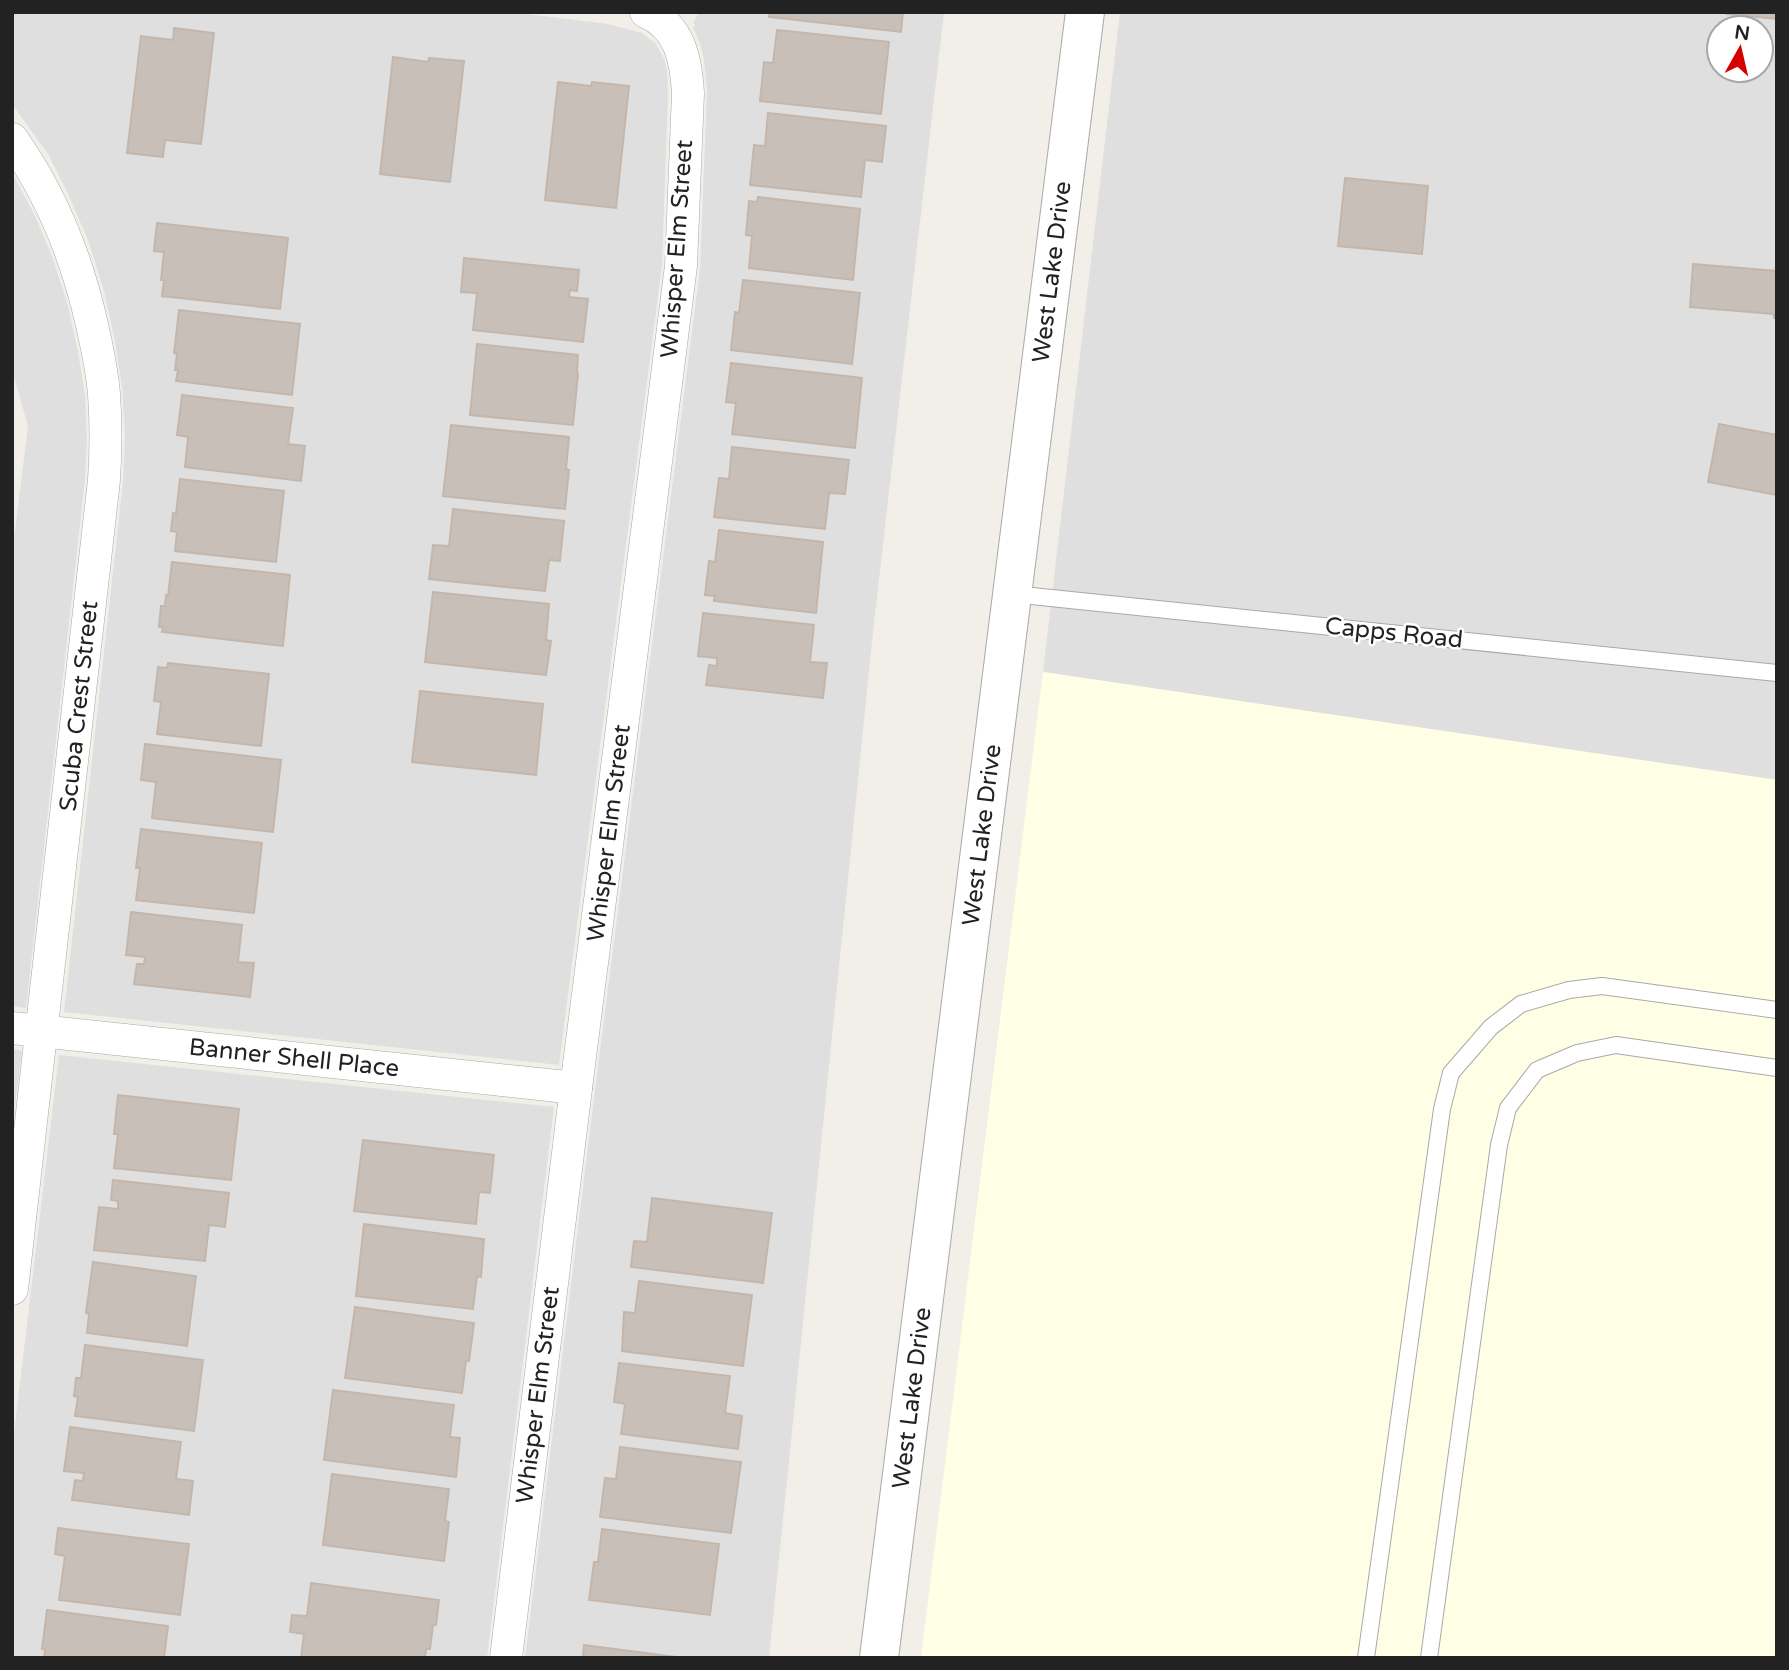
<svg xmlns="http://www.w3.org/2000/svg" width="1789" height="1670" font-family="'Varela Round',sans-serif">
  <rect width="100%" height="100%" fill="#f2efe9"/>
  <!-- residential -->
  <g fill="#e0dfdf" fill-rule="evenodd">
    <polygon points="12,12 511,12 608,24 642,33 655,43 664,59 667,71 668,94 662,265 559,1065 64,1012 123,482 125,436 122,387 115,341 104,291 88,240 69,196 48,154 12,104"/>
    <polygon points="699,12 944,12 873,632 769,1658 525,1658 595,1090 700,269 707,91 704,60 700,43 693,28 695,25 693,23"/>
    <path d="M1120 12H1777V780L1043 672ZM1719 28H1761V70H1719Z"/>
    <polygon points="12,173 35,216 52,256 68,306 78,352 85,395 87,439 85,479 26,1008 12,1006 12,554 28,426 12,370"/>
    <polygon points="12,1049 22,1051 12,1128"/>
    <polygon points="59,1055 554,1107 487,1658 12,1658 12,1450"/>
  </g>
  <!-- education -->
  <polygon fill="#ffffe5" points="1043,672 1777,780 1777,1658 921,1658"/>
  <!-- building -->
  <g fill="#c7bfb8" stroke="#c4b6ab" stroke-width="2">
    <polygon points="770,12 903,12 901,32 769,17"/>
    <polygon points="1727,12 1777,12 1777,19 1727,14"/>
    <polygon points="174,28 214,33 201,144 165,140 163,157 127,153 141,36 173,40"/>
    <polygon points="777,30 889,42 881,114 760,101 764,62 773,63"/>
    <polygon points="393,57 428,62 429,58 464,61 450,182 380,174"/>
    <polygon points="558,82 591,86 592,82 629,86 616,208 545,200"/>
    <polygon points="768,113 886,126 882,162 865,160 861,197 750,185 754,145 765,146"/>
    <polygon points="1345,178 1428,186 1422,254 1338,246"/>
    <polygon points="758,197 860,209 853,280 749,268 752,236 746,235 749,201 757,202"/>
    <polygon points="157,223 288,238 280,309 162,296 164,280 161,280 164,252 154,251"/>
    <polygon points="464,258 579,270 577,291 570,290 569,297 588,299 583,342 473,330 477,293 461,292"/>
    <polygon points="1693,264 1777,271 1777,318 1774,318 1774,314 1690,307"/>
    <polygon points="743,280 860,293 852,364 731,350 735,312 739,313"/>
    <polygon points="179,310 300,324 292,395 176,381 178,370 175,370 177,354 174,353"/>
    <polygon points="477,344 578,355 577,374 578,374 573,425 470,415"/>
    <polygon points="731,363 862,378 855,448 732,434 736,403 726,402"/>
    <polygon points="182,395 293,408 288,444 305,446 301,481 185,467 188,437 177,435"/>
    <polygon points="1719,424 1777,435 1777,495 1708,482"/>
    <polygon points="451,425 569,437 566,469 569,470 565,509 443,496"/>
    <polygon points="732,447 849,460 845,494 829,493 825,529 714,517 719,478 729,479"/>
    <polygon points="180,479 284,491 276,562 175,551 177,532 171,531 173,513 176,514"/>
    <polygon points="453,509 564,521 560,561 549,560 545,591 429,579 433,545 449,546"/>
    <polygon points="719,530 823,542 816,613 714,601 715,596 705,595 709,561 715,562"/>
    <polygon points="172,562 290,575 283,646 162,632 163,627 159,627 161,606 165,606 166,595 168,596"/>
    <polygon points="433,592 549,604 546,640 551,641 546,675 425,662"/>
    <polygon points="703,613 814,625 810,662 827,663 823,698 706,685 709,665 717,666 717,658 698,656"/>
    <polygon points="168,663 269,674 261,746 157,734 161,702 154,701 158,667 167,668"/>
    <polygon points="420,691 543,704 536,775 412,762"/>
    <polygon points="145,744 281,760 273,832 152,818 156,782 141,780"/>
    <polygon points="141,829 262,843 254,913 136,900 140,868 136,868"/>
    <polygon points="131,912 242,925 238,962 254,963 250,997 134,984 137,964 144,964 145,957 126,955"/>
    <polygon points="118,1095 239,1109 231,1180 114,1168 118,1134 114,1134"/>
    <polygon points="363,1140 494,1155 490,1193 479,1192 476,1224 354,1211"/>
    <polygon points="113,1180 229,1193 225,1227 209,1225 205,1261 94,1250 99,1207 118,1209 118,1201 111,1200"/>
    <polygon points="652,1198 772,1213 763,1283 631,1267 634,1241 647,1242"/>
    <polygon points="364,1224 484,1239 481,1277 477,1276 473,1309 356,1296"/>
    <polygon points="93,1262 196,1276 187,1346 87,1333 89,1314 86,1313"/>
    <polygon points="639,1281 752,1295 743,1366 622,1351 624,1312 635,1313"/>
    <polygon points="355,1307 474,1323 469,1361 466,1361 462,1393 345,1378"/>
    <polygon points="85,1345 203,1360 194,1431 75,1416 78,1397 74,1396 76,1378 81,1378"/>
    <polygon points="619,1363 730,1376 725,1413 742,1416 738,1449 621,1434 625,1404 614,1402"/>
    <polygon points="333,1390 454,1405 450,1437 460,1438 456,1477 324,1460"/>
    <polygon points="70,1427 181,1442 176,1479 193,1481 189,1515 72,1500 75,1480 83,1481 84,1473 64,1471"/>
    <polygon points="620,1447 741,1462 731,1533 600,1517 605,1478 616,1479"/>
    <polygon points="332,1474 449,1489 445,1521 449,1522 444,1561 323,1545"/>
    <polygon points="58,1528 189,1544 180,1615 59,1600 65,1556 55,1554"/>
    <polygon points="602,1529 719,1544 710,1615 589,1600 594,1562 598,1562"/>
    <polygon points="311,1583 439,1600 436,1625 433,1625 430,1649 426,1649 425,1658 301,1658 304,1634 290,1632 292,1615 307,1616"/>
    <polygon points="47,1610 168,1626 164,1658 44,1658 45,1649 42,1649"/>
    <polygon points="584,1645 684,1658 583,1658"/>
  </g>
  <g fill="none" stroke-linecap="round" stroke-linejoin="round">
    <defs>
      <g id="service">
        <polyline points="1012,594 1777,673"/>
        <polyline points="1366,1658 1442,1109 1451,1073 1491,1027 1521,1004 1569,990 1602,986 1777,1010"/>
        <polyline points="1429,1658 1499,1145 1508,1108 1537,1070 1577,1053 1616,1045 1777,1068"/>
      </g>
      <g id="minor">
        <path d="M12 139C52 195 77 258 92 325 97 347 102 371 104 394 106 422 106 451 104 480L12 1289"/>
        <polyline points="12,1028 576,1088"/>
        <path d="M506 1658 576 1088 681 266 688 93C686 60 680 26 646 12"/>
      </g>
      <polyline id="tertiary" points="879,1658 1085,12"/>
    </defs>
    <!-- service casing -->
    <use href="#service" stroke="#a9a9a9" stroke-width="18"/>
    <!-- minor casing -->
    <use href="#minor" stroke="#a9a9a9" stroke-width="33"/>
    <!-- tertiary casing -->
    <use href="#tertiary" stroke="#a9a9a9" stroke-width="40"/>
    <!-- service -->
    <use href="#service" stroke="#fff" stroke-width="16"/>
    <!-- minor -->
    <use href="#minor" stroke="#fff" stroke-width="32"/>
    <!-- tertiary -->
    <use href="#tertiary" stroke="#fff" stroke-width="38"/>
  </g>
  <g text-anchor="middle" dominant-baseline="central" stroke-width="5" stroke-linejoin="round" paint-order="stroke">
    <!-- street labels -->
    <g font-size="24" fill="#222" stroke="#fff">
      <text transform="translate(677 249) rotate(-86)">Whisper Elm Street</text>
      <text transform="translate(1052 272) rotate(-83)">West Lake Drive</text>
      <text transform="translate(1394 633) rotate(6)">Capps Road</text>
      <text transform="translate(79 706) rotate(-84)">Scuba Crest Street</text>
      <text transform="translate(609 833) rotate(-83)">Whisper Elm Street</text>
      <text transform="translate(982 835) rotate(-83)">West Lake Drive</text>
      <text transform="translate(294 1058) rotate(6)">Banner Shell Place</text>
      <text transform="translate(538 1395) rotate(-83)">Whisper Elm Street</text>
      <text transform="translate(912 1398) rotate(-83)">West Lake Drive</text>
    </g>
  </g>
  <!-- border -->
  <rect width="1789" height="1670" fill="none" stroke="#222222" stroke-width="28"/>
  <!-- north arrow -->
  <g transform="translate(1740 49) rotate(8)"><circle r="33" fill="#ffffff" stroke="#a7a7a7" stroke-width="2"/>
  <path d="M0-5L12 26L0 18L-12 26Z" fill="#d40000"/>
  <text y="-10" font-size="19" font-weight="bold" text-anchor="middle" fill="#222222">N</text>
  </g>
</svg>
